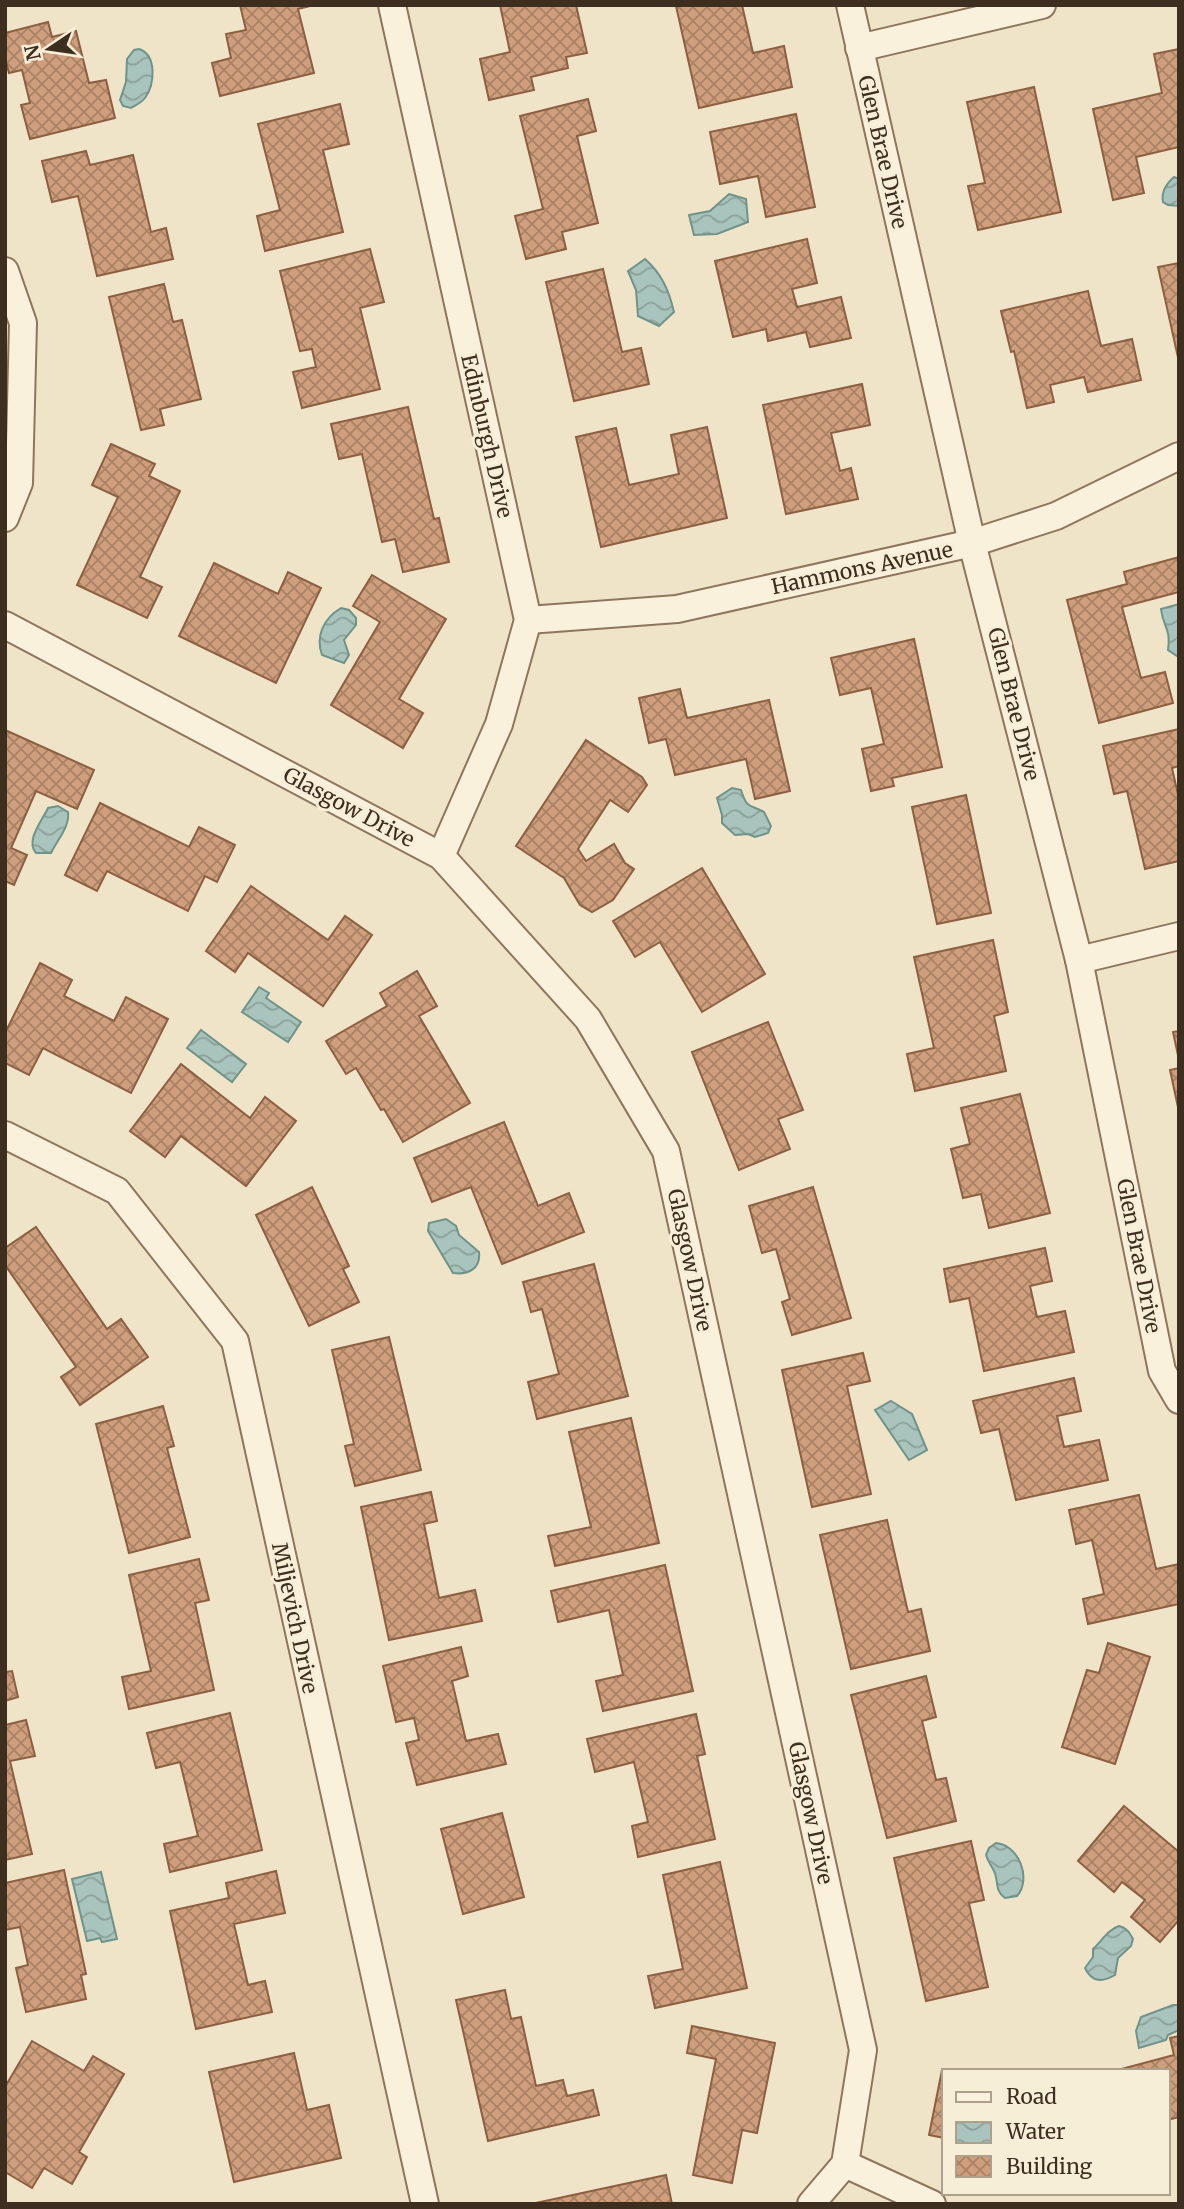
<svg xmlns="http://www.w3.org/2000/svg" width="1184" height="2209" font-family="Merriweather,serif">
  <defs>
    <pattern id="water-waves" width="16" height="10" patternUnits="userSpaceOnUse" patternTransform="scale(1.75)"><rect width="16" height="10" fill="#a9c4bc"/><path d="M0 5q4-4 8 0t8 0" fill="none" stroke="#8ba098"/></pattern>
    <pattern id="building-cross-hatch" width="8" height="8" patternUnits="userSpaceOnUse" patternTransform="scale(1.75)"><rect width="8" height="8" fill="#cf9f7d"/><path d="M0 0l8 8M0 8l8-8" fill="none" stroke="#a98266"/></pattern>
  </defs>
  <rect width="100%" height="100%" fill="#f0e4c8"/>
  <!-- water -->
  <g fill="url(#water-waves)" stroke="#6f938a" stroke-width="2">
    <path d="M139 49C157 55 155 84 145 98 141 103 136 105 131 108L123 106 120 100 126 82 127 59 134 50Z"/>
    <path d="M1174 177 1179 179V206L1168 205 1163 202C1161 192 1166 184 1174 177Z"/>
    <polygon points="729,194 746,199 748,222 717,234 694,235 689,215 710,211"/>
    <path d="M645 259C662 274 669 291 674 312L659 326 638 316 636 290 628 271Z"/>
    <path d="M1179 604V656H1177L1168 650C1171 627 1163 628 1161 609Z"/>
    <path d="M341 608 349 610 356 618V625L344 640 349 655 344 663 322 655C315 636 324 618 341 608Z"/>
    <path d="M732 788 741 790C747 809 749 804 764 812L771 826 768 833 755 837 748 834 735 835 722 823V815L717 798Z"/>
    <path d="M58 806 68 812C70 827 57 840 51 853H36C25 841 42 821 48 808Z"/>
    <polygon points="259,987 269,993 266,998 301,1022 288,1042 242,1012"/>
    <polygon points="201,1030 246,1064 232,1082 187,1048"/>
    <path d="M446 1219 456 1226 459 1235 479 1252C481 1269 468 1275 453 1273L428 1231 429 1223Z"/>
    <polygon points="891,1401 912,1414 927,1450 909,1460 875,1410"/>
    <path d="M996 1843C1019 1845 1032 1879 1017 1896L1005 1898C994 1890 999 1881 994 1871 991 1865 988 1862 986 1855L989 1848Z"/>
    <polygon points="101,1872 117,1939 102,1942 100,1938 87,1941 72,1879"/>
    <path d="M1119 1926C1127 1928 1129 1932 1133 1939L1131 1946 1118 1958 1115 1975C1103 1982 1092 1983 1085 1968L1093 1957V1949C1102 1941 1107 1930 1119 1926Z"/>
    <polygon points="1173,2005 1179,2005 1179,2030 1168,2035 1166,2040 1139,2048 1136,2031 1141,2017"/>
  </g>
  <!-- building -->
  <g fill="url(#building-cross-hatch)" stroke="#8d5f41" stroke-width="2">
    <polygon points="240,5 314,5 298,9 314,73 220,96 212,63 231,58 226,34 246,30"/>
    <polygon points="500,5 576,5 587,53 566,57 568,68 531,77 534,90 489,100 480,59 510,52"/>
    <polygon points="742,5 753,53 784,46 792,87 699,108 676,6"/>
    <polygon points="48,22 52,37 76,31 89,83 106,80 115,118 30,139 21,105 30,103 22,70 9,73 5,58 5,33"/>
    <polygon points="1179,49 1179,147 1136,157 1144,193 1113,200 1093,109 1162,93 1154,54"/>
    <polygon points="1034,87 1061,212 978,230 968,186 985,183 967,102"/>
    <polygon points="588,99 596,131 577,136 598,223 562,232 566,249 526,259 515,216 543,209 520,116"/>
    <polygon points="340,104 349,144 323,150 343,232 265,251 257,216 280,210 258,124"/>
    <polygon points="796,114 815,207 766,217 758,176 720,184 710,132"/>
    <polygon points="86,151 90,165 133,155 151,232 166,228 173,259 97,276 78,196 52,202 42,161"/>
    <polygon points="807,239 817,283 792,289 797,307 841,297 851,338 810,347 806,332 768,341 766,329 733,337 715,261"/>
    <polygon points="370,249 384,302 360,308 380,389 302,408 293,372 316,367 312,349 300,351 280,271"/>
    <polygon points="1179,263 1179,362 1158,267"/>
    <polygon points="603,269 622,352 641,348 649,384 574,401 546,282"/>
    <polygon points="164,284 173,322 182,320 201,399 160,409 164,425 141,430 109,297"/>
    <polygon points="1088,291 1101,346 1132,339 1141,380 1088,392 1084,377 1050,385 1054,402 1027,408 1014,351 1011,352 1001,311"/>
    <polygon points="862,384 870,425 831,433 840,471 851,468 858,499 786,514 763,405"/>
    <polygon points="408,407 434,519 439,518 449,562 403,572 395,539 382,542 362,454 339,459 331,424"/>
    <polygon points="707,427 727,518 601,547 576,437 616,428 629,485 679,474 671,435"/>
    <polygon points="111,444 155,464 149,476 180,491 140,577 162,587 147,618 77,585 118,497 92,485"/>
    <polygon points="1179,557 1179,592 1122,607 1141,678 1165,672 1173,703 1099,723 1067,600 1127,584 1124,572"/>
    <polygon points="214,563 278,594 288,572 321,588 276,683 179,636"/>
    <polygon points="372,575 446,619 399,699 423,713 403,748 331,705 380,622 353,606"/>
    <polygon points="914,639 942,767 892,778 894,786 871,791 862,749 884,744 871,688 840,695 831,658"/>
    <polygon points="680,689 687,718 769,700 790,791 755,799 746,759 675,775 666,739 649,743 639,698"/>
    <polygon points="1179,729 1179,766 1172,768 1179,799 1179,861 1145,869 1127,791 1114,794 1103,746"/>
    <polygon points="5,730 94,770 77,809 36,791 11,848 27,855 14,885 5,881"/>
    <polygon points="586,740 642,777 647,785 628,812 610,800 578,849 586,861 614,844 625,863 634,869 613,900 592,912 580,905 564,878 516,846"/>
    <polygon points="966,795 991,913 937,924 912,807"/>
    <polygon points="100,803 189,847 199,827 235,845 217,882 205,876 188,911 107,871 97,891 65,875"/>
    <polygon points="702,868 765,974 702,1012 660,942 635,957 613,921"/>
    <polygon points="251,886 328,940 345,916 372,935 323,1006 248,953 235,972 206,951"/>
    <polygon points="993,940 1008,1012 994,1016 1006,1071 915,1091 907,1054 934,1048 914,957"/>
    <polygon points="40,963 72,980 64,996 114,1021 126,997 168,1019 131,1093 43,1048 29,1075 5,1063 5,1033"/>
    <polygon points="417,971 437,1006 419,1016 470,1103 403,1142 384,1109 381,1110 356,1068 346,1074 326,1041 387,1006 380,993"/>
    <polygon points="768,1022 803,1110 778,1119 790,1149 739,1170 692,1052"/>
    <polygon points="1179,1031 1179,1060 1173,1032"/>
    <polygon points="181,1064 250,1118 265,1097 296,1121 246,1186 181,1136 165,1157 130,1131"/>
    <polygon points="1179,1068 1179,1112 1170,1070"/>
    <polygon points="1020,1094 1050,1213 989,1228 981,1194 963,1198 951,1149 970,1144 961,1108"/>
    <polygon points="504,1122 538,1206 569,1193 584,1232 502,1264 471,1187 432,1202 414,1158"/>
    <polygon points="312,1187 349,1266 343,1269 359,1302 309,1326 256,1215"/>
    <polygon points="813,1187 851,1318 792,1335 782,1302 790,1299 776,1249 762,1253 749,1206"/>
    <polygon points="36,1227 107,1329 121,1319 148,1357 80,1405 61,1377 76,1367 5,1265 5,1248"/>
    <polygon points="1045,1248 1052,1281 1030,1286 1037,1317 1065,1311 1074,1352 984,1371 969,1298 950,1302 944,1269"/>
    <polygon points="594,1264 628,1396 537,1419 528,1382 559,1374 542,1309 531,1312 523,1282"/>
    <polygon points="389,1337 421,1470 355,1486 345,1446 354,1444 332,1350"/>
    <polygon points="863,1353 870,1381 847,1386 871,1494 812,1507 782,1370"/>
    <polygon points="1074,1378 1081,1411 1057,1416 1064,1447 1099,1440 1108,1480 1016,1500 999,1429 981,1433 973,1401"/>
    <polygon points="163,1406 174,1446 167,1448 190,1537 129,1553 96,1424"/>
    <polygon points="631,1418 659,1543 555,1566 548,1536 591,1527 569,1432"/>
    <polygon points="431,1492 437,1521 424,1524 439,1598 475,1590 482,1621 389,1640 361,1507"/>
    <polygon points="1139,1495 1156,1569 1179,1564 1179,1604 1088,1624 1083,1599 1104,1594 1092,1540 1076,1544 1069,1510"/>
    <polygon points="887,1520 908,1612 921,1609 930,1651 851,1669 820,1535"/>
    <polygon points="199,1559 209,1600 195,1603 214,1690 129,1709 122,1677 151,1671 129,1575"/>
    <polygon points="665,1565 693,1691 603,1711 596,1681 623,1675 609,1610 558,1622 551,1591"/>
    <polygon points="1108,1643 1150,1657 1115,1764 1062,1747 1087,1670 1099,1673"/>
    <polygon points="461,1647 468,1676 452,1681 466,1741 498,1734 506,1764 417,1785 406,1743 419,1740 414,1718 396,1722 383,1666"/>
    <polygon points="12,1671 18,1697 5,1701 5,1672"/>
    <polygon points="926,1676 936,1717 922,1721 936,1780 946,1778 956,1821 887,1838 851,1695"/>
    <polygon points="230,1713 262,1850 170,1872 164,1844 198,1836 180,1762 156,1768 147,1733"/>
    <polygon points="696,1714 705,1754 697,1756 715,1839 638,1857 632,1826 648,1822 634,1762 595,1772 587,1739"/>
    <polygon points="26,1720 35,1756 10,1761 32,1854 5,1860 5,1725"/>
    <polygon points="1124,1806 1179,1852 1179,1920 1160,1942 1131,1917 1145,1900 1122,1882 1114,1892 1078,1861"/>
    <polygon points="502,1813 524,1897 463,1914 441,1829"/>
    <polygon points="971,1841 984,1900 969,1903 988,1987 926,2001 894,1858"/>
    <polygon points="720,1862 747,1988 655,2008 648,1976 683,1969 663,1875"/>
    <polygon points="64,1870 86,1974 81,1975 86,1999 26,2012 16,1968 28,1965 20,1927 5,1930 5,1883"/>
    <polygon points="276,1871 285,1913 234,1924 248,1985 265,1981 272,2012 196,2029 170,1911 229,1898 226,1883"/>
    <polygon points="505,1990 511,2019 521,2017 536,2086 563,2080 567,2096 593,2090 599,2115 488,2141 456,2000"/>
    <polygon points="692,2026 775,2043 757,2133 742,2130 732,2183 693,2175 716,2059 687,2053"/>
    <polygon points="1179,2036 1179,2117 1168,2120 1168,2071 1114,2071 1174,2055 1170,2038"/>
    <polygon points="32,2041 84,2071 93,2056 124,2074 79,2152 87,2157 72,2184 44,2168 32,2188 5,2172 5,2087"/>
    <polygon points="294,2053 307,2110 329,2105 341,2158 234,2182 209,2072"/>
    <polygon points="942,2070 946,2071 944,2071 944,2138 929,2135"/>
    <polygon points="666,2175 672,2204 531,2204"/>
  </g>
  <g fill="none" stroke-linecap="round" stroke-linejoin="round">
    <defs>
      <g id="street">
        <polyline points="392,5 528,620 499,724 441,856"/>
        <polyline points="850,5 972,543 1079,960 1162,1371 1179,1400"/>
        <polyline points="859,48 1042,5"/>
        <polyline points="5,271 23,323 19,483 5,518"/>
        <polyline points="528,620 677,609 972,543 1056,516 1179,456"/>
        <polyline points="5,625 441,856 588,1019 666,1151 863,2050 845,2164 811,2204"/>
        <polyline points="1079,960 1179,936"/>
        <polyline points="5,1135 117,1191 235,1341 425,2204"/>
        <polyline points="845,2164 932,2204"/>
      </g>
    </defs>
    <!-- street casing -->
    <use href="#street" stroke="#8d765c" stroke-width="30"/>
    <!-- street -->
    <use href="#street" stroke="#faf1dc" stroke-width="26"/>
  </g>
  <g text-anchor="middle" dominant-baseline="central" stroke-width="6" stroke-linejoin="round" paint-order="stroke">
    <!-- street labels -->
    <g font-size="21" fill="#3d2e20" stroke="#f7eed8">
      <text transform="translate(883 152) rotate(77)">Glen Brae Drive</text>
      <text transform="translate(487 436) rotate(77)">Edinburgh Drive</text>
      <text transform="translate(862 568) rotate(-12)">Hammons Avenue</text>
      <text transform="translate(1014 704) rotate(76)">Glen Brae Drive</text>
      <text transform="translate(349 807) rotate(28)">Glasgow Drive</text>
      <text transform="translate(1139 1256) rotate(79)">Glen Brae Drive</text>
      <text transform="translate(690 1260) rotate(78)">Glasgow Drive</text>
      <text transform="translate(295 1618) rotate(78)">Miljevich Drive</text>
      <text transform="translate(811 1813) rotate(78)">Glasgow Drive</text>
    </g>
  </g>
  <!-- border -->
  <rect width="1184" height="2209" fill="none" stroke="#3d2e20" stroke-width="14"/>
  <!-- legend -->
  <rect x="942" y="2069" width="228" height="126" fill="#f7eed8" stroke="#ada18e" stroke-width="2"/>
  <rect x="956" y="2092" width="35" height="10" fill="#faf1dc" stroke="#ada18e" stroke-width="2"/>
  <text x="1006" y="2104" font-size="21" fill="#3d2e20">Road</text>
  <rect x="956" y="2122" width="35" height="21" fill="url(#water-waves)" stroke="#ada18e" stroke-width="2"/>
  <text x="1006" y="2139" font-size="21" fill="#3d2e20">Water</text>
  <rect x="956" y="2156" width="35" height="21" fill="url(#building-cross-hatch)" stroke="#ada18e" stroke-width="2"/>
  <text x="1006" y="2174" font-size="21" fill="#3d2e20">Building</text>
  <!-- north arrow -->
  <g transform="translate(49 49) rotate(257)" stroke="#f7eed8" stroke-width="5" paint-order="stroke">
  <path d="M0-5L12 26L0 18L-12 26Z" fill="#3d2e20"/>
  <text y="-10" font-size="19" font-weight="bold" text-anchor="middle" fill="#3d2e20">N</text>
  </g>
</svg>
